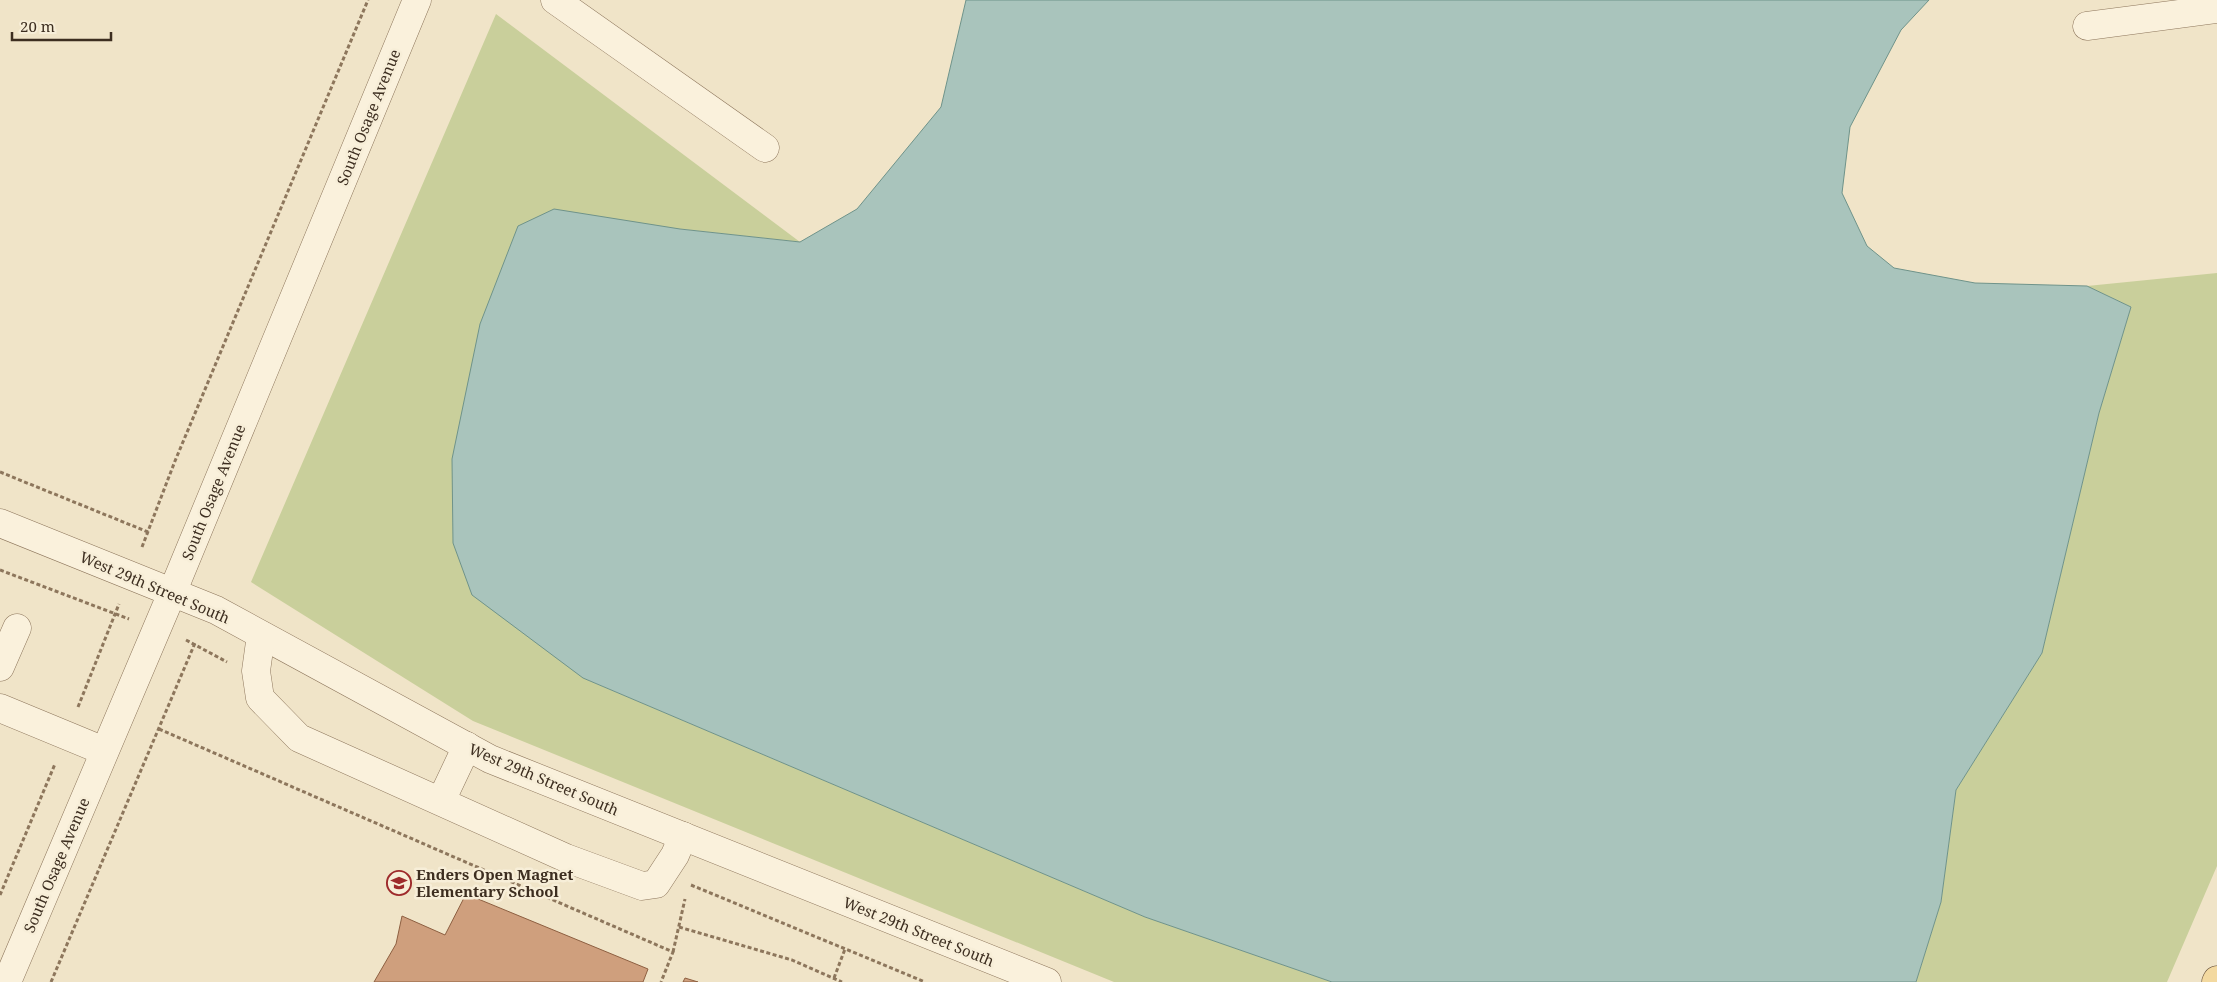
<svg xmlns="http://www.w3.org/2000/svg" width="2217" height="982" font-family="'Noto Serif',serif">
  <rect width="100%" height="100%" fill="#f0e4c8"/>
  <!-- green -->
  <g fill="#c9cf9b">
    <polygon points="496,14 800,242 680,229 583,678 1145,917 1332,982 1114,982 473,721 251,582"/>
    <polygon points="2217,273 2217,866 2167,982 1916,982 1941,902 1956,790 2042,653 2099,413 2131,307 2087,286"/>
  </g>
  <!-- water -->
  <polygon fill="#a9c4bc" stroke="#6f938a" points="966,0 1929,0 1901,30 1850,127 1842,193 1867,246 1894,268 1975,283 2087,286 2131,307 2099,413 2042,653 1956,790 1941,902 1916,982 1332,982 1145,917 583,678 472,595 453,543 452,459 480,324 518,226 554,209 680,229 800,242 857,209 941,107"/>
  <!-- building -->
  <g fill="#cf9f7d" stroke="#8d5f41">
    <polygon points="466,894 648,969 643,982 374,982 396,944 402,916 445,935"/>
    <polygon points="685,978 698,982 683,982"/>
  </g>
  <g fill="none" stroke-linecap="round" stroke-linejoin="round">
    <defs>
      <g id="minor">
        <polyline points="555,0 765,148"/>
        <polyline points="2087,26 2217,9"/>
        <polyline points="0,523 216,610 490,759 1047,982"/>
        <polyline points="261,635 256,671 260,698 299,738 566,858 642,886 656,884 675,855 683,836"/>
        <polyline points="0,667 17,628"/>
        <polyline points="0,708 104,751"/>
        <polyline points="441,801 467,746"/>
        <polyline points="7,982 172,593 417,0"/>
      </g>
      <polyline id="major" points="2216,982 2217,980"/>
    </defs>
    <!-- minor casing -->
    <use href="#minor" stroke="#8d765c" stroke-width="29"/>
    <!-- major casing -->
    <use href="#major" stroke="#5b4430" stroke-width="29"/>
    <!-- path -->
    <g stroke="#8d765c" stroke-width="3" stroke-dasharray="4 2.5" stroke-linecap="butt">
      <polyline points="0,472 148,532"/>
      <polyline points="142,547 175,461 368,0"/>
      <polyline points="0,570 129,619"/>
      <polyline points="186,640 227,662"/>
      <polyline points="78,707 119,604"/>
      <polyline points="159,729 673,952 661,982"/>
      <polyline points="691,885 925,982"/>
      <polyline points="0,895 55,764"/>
      <polyline points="679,927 792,960 842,982"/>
      <polyline points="673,952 685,899"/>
      <polyline points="834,978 845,949"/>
      <polyline points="51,982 195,643"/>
    </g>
    <!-- minor -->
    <use href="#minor" stroke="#faf1dc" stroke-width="28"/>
    <!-- major -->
    <use href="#major" stroke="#f3d9a0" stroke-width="28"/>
  </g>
  <!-- icons -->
  <defs>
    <symbol id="school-ring" viewBox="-11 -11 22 22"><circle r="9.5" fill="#f7eed8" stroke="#9e2a2b" stroke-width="1.5"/><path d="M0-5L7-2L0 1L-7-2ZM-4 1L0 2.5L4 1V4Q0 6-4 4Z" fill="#9e2a2b"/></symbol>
  </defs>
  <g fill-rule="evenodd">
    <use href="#school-ring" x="385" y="869" width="28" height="28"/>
  </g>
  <g text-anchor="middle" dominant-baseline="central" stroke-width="5" stroke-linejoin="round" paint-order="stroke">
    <!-- street labels -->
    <g font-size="15" fill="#3d2e20" stroke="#f7eed8">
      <text transform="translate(368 117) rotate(-68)">South Osage Avenue</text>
      <text transform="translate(213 492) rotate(-68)">South Osage Avenue</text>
      <text transform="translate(155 587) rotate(23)">West 29th Street South</text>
      <text transform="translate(544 779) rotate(23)">West 29th Street South</text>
      <text transform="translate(56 865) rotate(-67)">South Osage Avenue</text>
      <text transform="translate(919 931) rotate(22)">West 29th Street South</text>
    </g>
    <!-- poi labels -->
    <g font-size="15" font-weight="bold" fill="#3d2e20" stroke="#f7eed8" text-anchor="start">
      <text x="416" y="874">Enders Open Magnet<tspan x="416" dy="17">Elementary School</tspan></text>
    </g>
  </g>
  <!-- scale -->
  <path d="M12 32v8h99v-8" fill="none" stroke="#3d2e20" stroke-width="2.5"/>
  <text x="20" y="32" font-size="15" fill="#3d2e20" stroke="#f7eed8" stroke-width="4" paint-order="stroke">20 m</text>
</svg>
